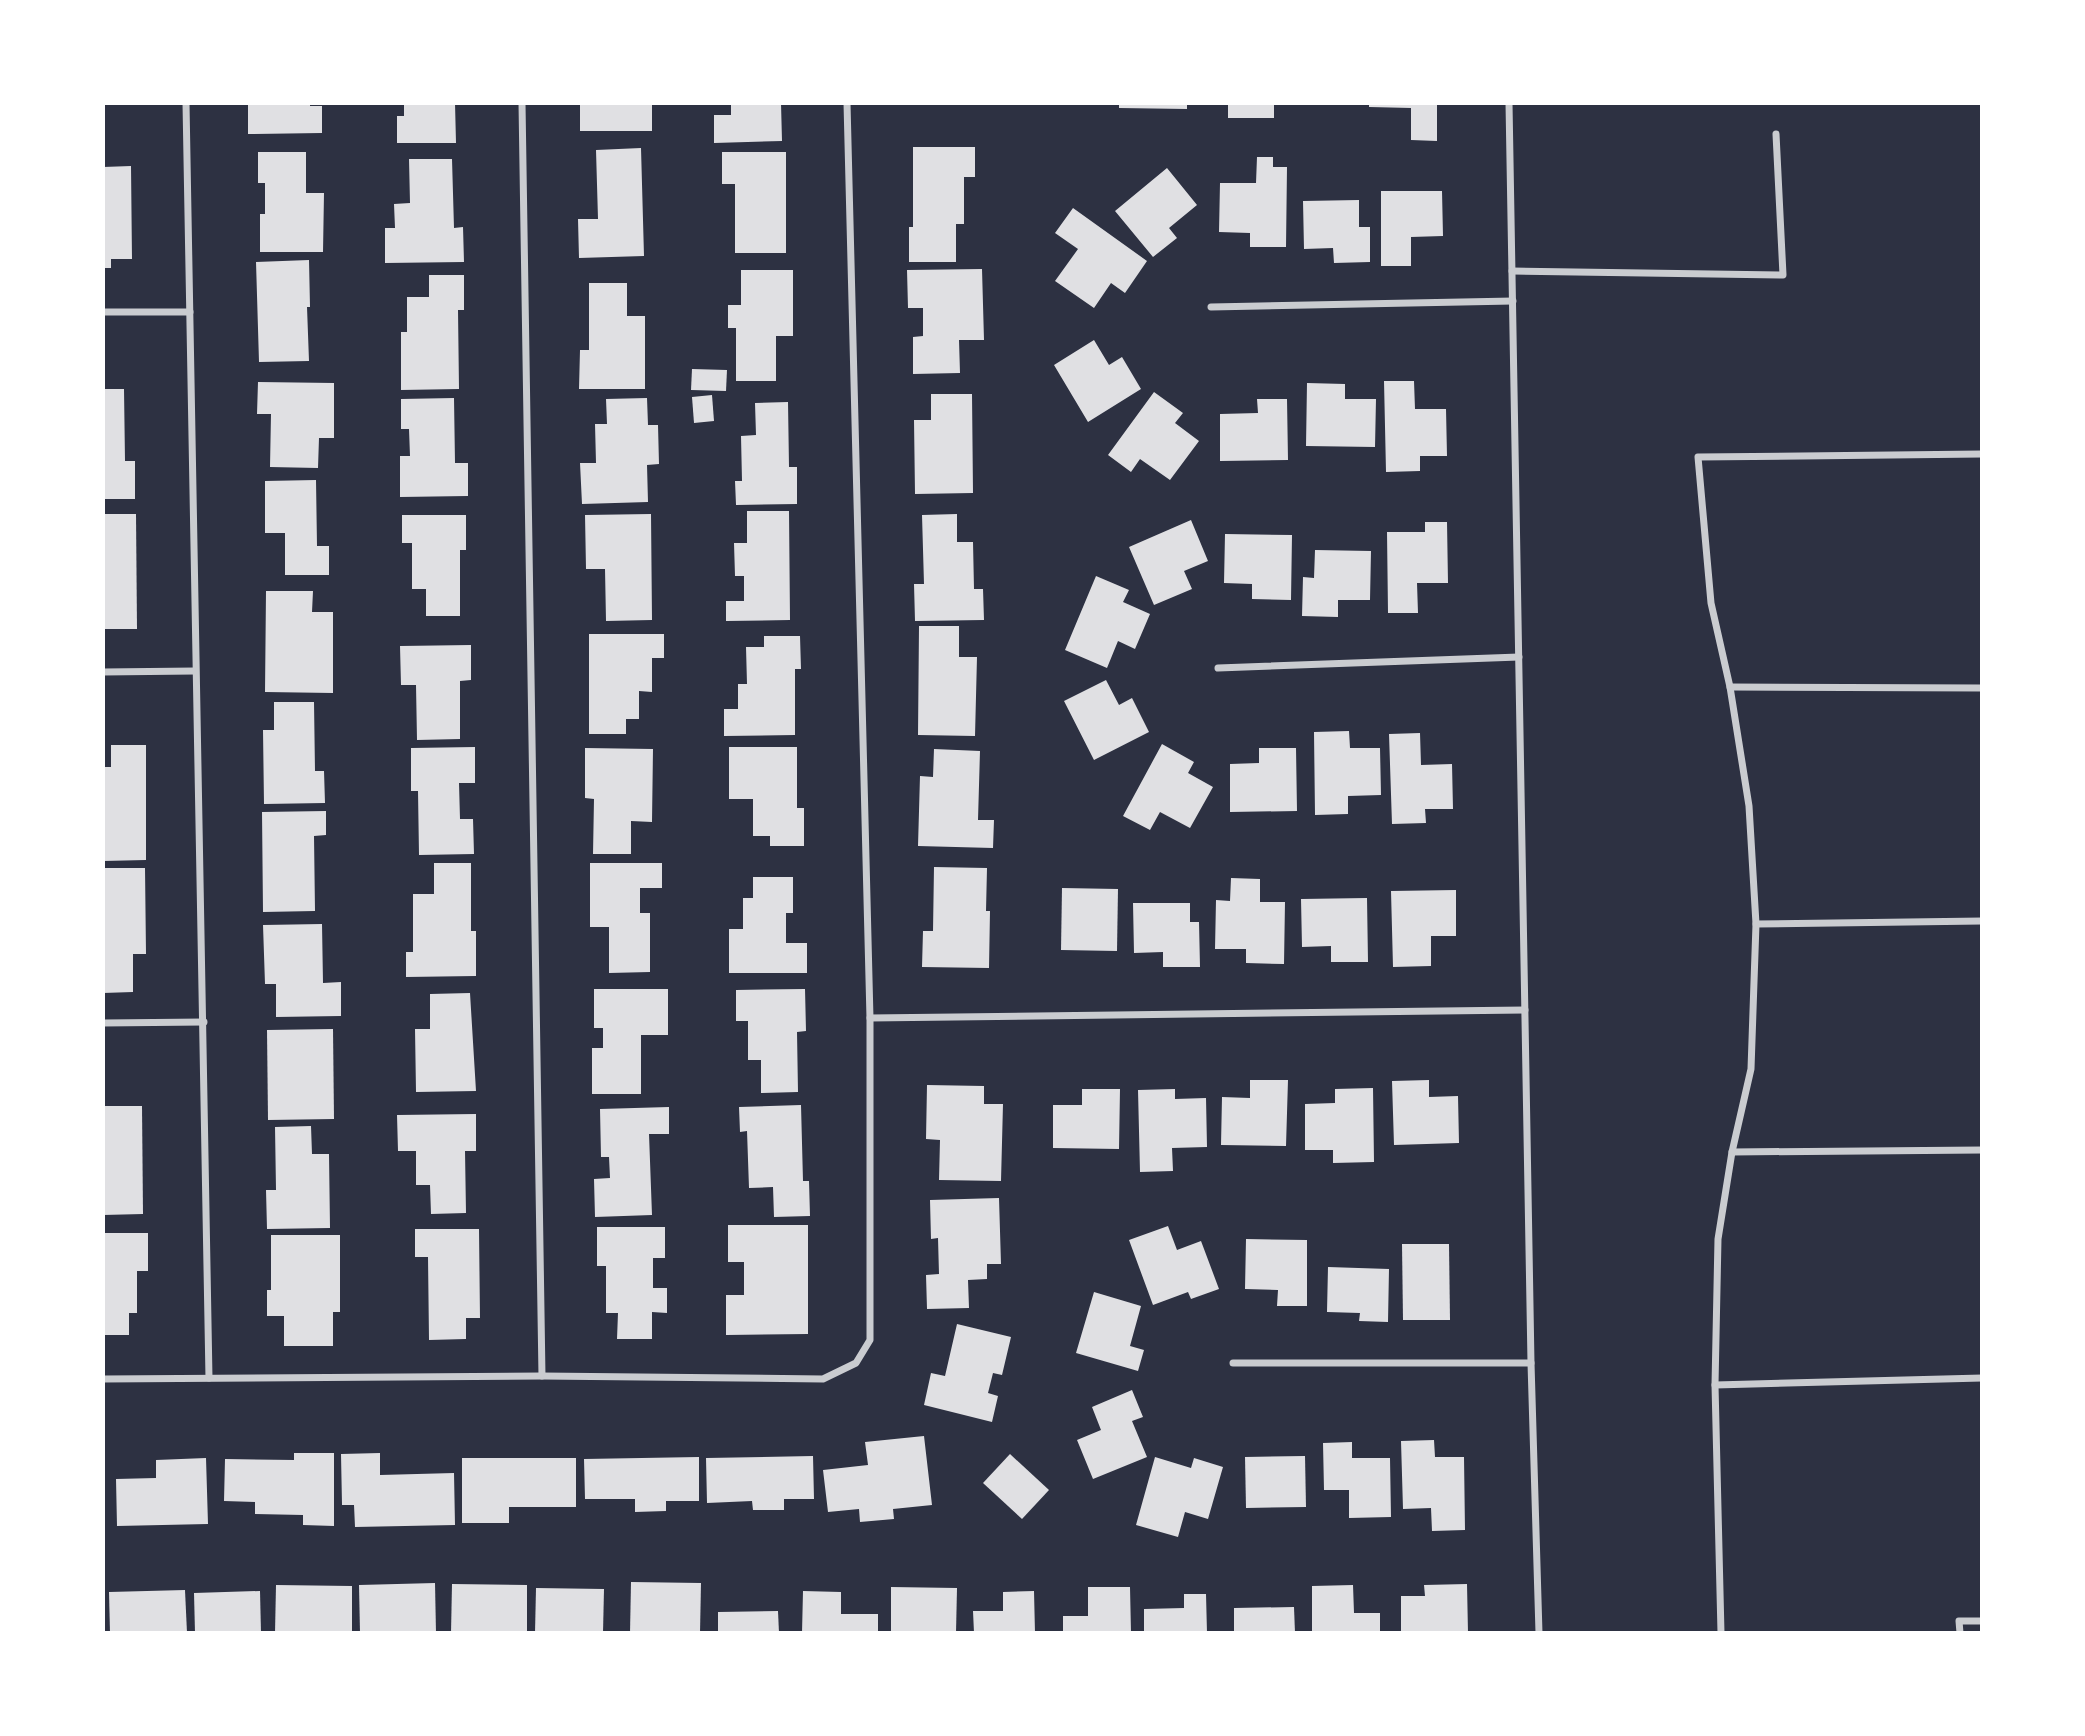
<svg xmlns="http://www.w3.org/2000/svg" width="2085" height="1736" font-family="'Noto Serif',serif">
  <rect width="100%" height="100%" fill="#2d3142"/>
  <!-- building -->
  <g fill="#e0e0e3">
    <polygon points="248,103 310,103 310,106 322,106 322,133 248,134"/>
    <polygon points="404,103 455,103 456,143 397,143 397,116 404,116"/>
    <rect x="580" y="103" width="72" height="28"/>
    <polygon points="731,103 781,103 782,141 714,143 714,115 731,115"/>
    <polygon points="1119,103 1187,103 1187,109 1119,108"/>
    <rect x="1228" y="103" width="46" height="15"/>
    <polygon points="1369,103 1437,103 1437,141 1411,140 1411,108 1369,107"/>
    <polygon points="913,147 975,147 975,177 964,177 964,224 956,224 956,262 909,262 909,227 913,227"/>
    <polygon points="641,148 644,256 579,258 578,219 598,219 596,150"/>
    <polygon points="258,152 306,152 306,193 324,193 323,252 260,252 260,214 265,214 265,183 258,183"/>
    <polygon points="722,152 786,152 786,253 735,253 735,184 722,184"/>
    <polygon points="1257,157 1273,157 1273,167 1287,167 1286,247 1250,247 1250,233 1219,232 1220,183 1256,183"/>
    <polygon points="409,159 452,159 454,228 463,227 464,262 385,263 385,228 395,228 394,204 410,203"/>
    <polygon points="131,166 132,259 111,259 111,268 103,268 103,167"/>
    <polygon points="1167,168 1197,205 1169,228 1177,238 1153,257 1115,211"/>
    <polygon points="1381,191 1442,191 1443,236 1411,237 1411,266 1381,266"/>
    <polygon points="1359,200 1359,227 1370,227 1370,262 1334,263 1333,248 1304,249 1303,201"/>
    <polygon points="1073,208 1147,261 1125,293 1111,283 1094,308 1055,281 1078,249 1055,233"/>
    <polygon points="309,260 310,307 307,307 309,361 259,362 256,262"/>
    <polygon points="982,269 984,340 959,340 960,373 913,374 913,337 923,336 923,308 908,308 907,270"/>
    <polygon points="741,270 793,270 793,336 776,336 776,381 736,381 736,328 728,328 728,305 741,305"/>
    <polygon points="429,275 464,275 464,310 458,310 459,389 401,390 401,332 407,332 407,297 429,297"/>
    <polygon points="589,283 627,283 627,316 645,316 645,389 579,389 580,350 589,350"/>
    <polygon points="1094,340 1109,365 1122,357 1141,389 1088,422 1054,365"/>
    <polygon points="692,369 727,370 726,391 691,390"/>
    <polygon points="1384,381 1414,381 1415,409 1446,409 1447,456 1420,456 1420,471 1386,472"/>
    <polygon points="258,382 334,383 334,438 319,438 318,468 270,467 271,414 257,414"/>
    <polygon points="1307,383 1345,384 1345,399 1376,399 1375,447 1306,446"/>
    <polygon points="103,389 124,389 125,461 135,461 135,499 103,499"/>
    <polygon points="1154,392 1183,413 1175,423 1199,441 1170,480 1140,459 1131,472 1108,455"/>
    <polygon points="931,394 972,394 973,493 915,494 914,420 931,420"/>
    <polygon points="712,395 714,421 694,423 692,397"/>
    <polygon points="454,398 455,463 468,463 468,496 400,497 400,456 410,456 409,429 401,429 401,399"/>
    <polygon points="647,398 648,425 658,425 659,464 647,465 648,502 582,504 580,463 596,463 595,424 607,424 606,399"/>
    <polygon points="1257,399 1287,399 1288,460 1220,461 1220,414 1258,413"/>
    <polygon points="788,402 789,467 797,467 797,504 736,505 735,481 742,481 741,436 756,435 755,403"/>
    <polygon points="316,480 317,546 329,546 329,575 285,575 285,533 265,533 265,481"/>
    <polygon points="747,511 789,511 790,620 726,621 726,601 744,601 744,576 735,576 734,543 747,543"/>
    <polygon points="103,514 136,514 137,629 103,629"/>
    <polygon points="651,514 652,620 606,621 605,569 586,569 585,515"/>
    <polygon points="957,514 957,542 973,542 974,589 983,589 984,620 915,621 914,584 924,584 922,515"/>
    <polygon points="402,515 466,515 466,550 460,550 460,616 426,616 426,589 412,589 412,543 402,543"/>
    <polygon points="1191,520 1208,561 1184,571 1192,589 1154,605 1129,547"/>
    <polygon points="1425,522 1447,522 1448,583 1417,583 1418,613 1388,613 1387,532 1425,532"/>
    <polygon points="1225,534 1292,535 1291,600 1252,599 1252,584 1224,583"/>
    <polygon points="1315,550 1371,551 1370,600 1338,600 1338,617 1302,616 1303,577 1314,578"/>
    <polygon points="1096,576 1129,590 1123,602 1150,614 1135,649 1118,641 1107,668 1065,650"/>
    <polygon points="266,591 313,591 312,612 333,612 333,693 265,692"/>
    <polygon points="919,626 959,626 959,657 977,657 975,736 918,735"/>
    <polygon points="589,634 664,634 664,658 652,658 652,692 639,691 639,719 626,719 626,734 589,734"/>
    <polygon points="764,636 800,636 801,669 795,669 795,735 724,736 724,709 738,709 738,684 747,684 746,647 764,647"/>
    <polygon points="471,645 471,680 460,681 460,739 417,740 416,685 401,685 400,646"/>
    <polygon points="1106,680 1119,705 1132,698 1149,732 1094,760 1064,701"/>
    <polygon points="274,702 314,702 315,771 324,771 325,803 264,804 263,730 274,730"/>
    <polygon points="1349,731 1350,748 1380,748 1381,795 1348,796 1348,814 1315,815 1314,732"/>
    <polygon points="1420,733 1421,765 1452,764 1453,809 1425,809 1426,823 1392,824 1389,734"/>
    <polygon points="1162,744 1194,762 1188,773 1213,787 1190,828 1160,812 1150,830 1123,816"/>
    <polygon points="111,745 146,745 146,860 103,861 103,767 111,767"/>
    <polygon points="475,747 475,783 459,783 460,819 473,819 474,854 419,855 418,791 411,791 411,748"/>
    <polygon points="729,747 797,747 797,808 804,808 804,846 770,846 770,836 753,836 753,799 729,799"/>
    <polygon points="585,748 653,749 652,822 631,821 631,854 593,854 594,799 585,798"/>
    <polygon points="1259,748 1296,748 1297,811 1230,812 1230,764 1259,763"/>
    <polygon points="934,749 980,751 978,820 994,820 993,848 918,846 920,776 933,777"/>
    <polygon points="326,811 326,835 314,836 315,911 263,912 262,812"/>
    <polygon points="434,863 471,863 471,931 476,931 476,976 406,977 406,952 413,952 413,894 434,894"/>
    <polygon points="590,863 662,863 662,888 640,888 640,913 650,913 650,972 609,973 609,927 590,927"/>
    <polygon points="934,867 987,868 986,911 990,911 989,968 922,967 923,931 933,931"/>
    <polygon points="103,868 145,868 146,954 133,954 133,992 103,993"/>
    <polygon points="753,877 793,877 793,913 786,913 786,943 807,943 807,973 729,973 729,929 743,929 743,898 753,898"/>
    <polygon points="1231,878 1260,879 1260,902 1285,902 1284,964 1246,963 1246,949 1215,949 1216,900 1230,901"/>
    <polygon points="1062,888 1118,889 1117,951 1061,950"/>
    <polygon points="1456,890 1456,936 1431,936 1431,966 1393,967 1391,891"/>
    <polygon points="1367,898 1368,962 1331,962 1331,946 1302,947 1301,899"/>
    <polygon points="1133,903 1190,903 1190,922 1199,922 1200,967 1163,967 1163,952 1134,953"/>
    <polygon points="322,924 323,983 341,982 341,1016 276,1017 276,984 265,984 263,925"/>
    <polygon points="594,989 668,989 668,1035 641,1035 641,1094 592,1094 592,1048 603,1048 603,1028 594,1028"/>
    <polygon points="805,989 806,1031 797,1032 798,1092 761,1093 761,1060 748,1060 748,1021 736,1021 736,990"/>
    <polygon points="470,993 476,1091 416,1092 415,1029 430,1029 430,994"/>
    <polygon points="333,1029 334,1119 268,1120 267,1030"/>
    <polygon points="1250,1080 1288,1080 1286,1146 1221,1145 1222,1097 1250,1098"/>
    <polygon points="1429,1080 1429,1097 1458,1096 1459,1143 1394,1145 1392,1081"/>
    <polygon points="927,1085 984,1086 984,1104 1003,1104 1001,1181 939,1180 940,1140 926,1139"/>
    <polygon points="1373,1088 1374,1162 1333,1163 1333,1150 1305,1150 1305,1104 1335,1103 1335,1089"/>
    <polygon points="1082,1089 1120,1089 1119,1149 1053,1148 1053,1105 1082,1105"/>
    <polygon points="1175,1089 1175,1099 1206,1098 1207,1147 1172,1148 1173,1171 1140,1172 1138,1090"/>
    <polygon points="801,1105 803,1181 809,1181 810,1216 774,1217 773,1187 749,1188 747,1131 740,1132 739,1107"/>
    <polygon points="103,1106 142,1106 143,1214 103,1215"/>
    <polygon points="669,1107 669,1134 649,1134 652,1215 595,1217 594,1179 610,1178 609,1157 601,1157 600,1109"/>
    <polygon points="476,1114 476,1151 465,1151 466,1213 431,1214 430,1185 416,1185 416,1151 398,1151 397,1115"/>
    <polygon points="311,1126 312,1154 329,1154 330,1228 267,1229 266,1190 276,1190 275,1127"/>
    <polygon points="999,1198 1001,1264 987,1264 987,1279 968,1280 969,1308 927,1309 926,1275 939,1274 938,1238 931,1239 930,1200"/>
    <polygon points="728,1225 808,1225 808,1334 726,1335 726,1295 744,1295 744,1262 728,1262"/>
    <polygon points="1168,1226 1177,1250 1201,1241 1219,1289 1191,1299 1188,1292 1153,1305 1129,1240"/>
    <polygon points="597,1227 665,1227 665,1258 653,1258 653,1288 667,1288 667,1313 652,1312 652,1339 617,1339 618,1313 606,1313 606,1266 597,1266"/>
    <polygon points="415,1229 479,1229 480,1318 466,1318 466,1339 429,1340 428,1257 415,1257"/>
    <polygon points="103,1233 148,1233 148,1271 137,1271 137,1313 129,1313 129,1335 103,1335"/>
    <polygon points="271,1235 340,1235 340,1312 333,1312 333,1346 284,1346 284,1316 267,1316 267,1290 271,1290"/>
    <polygon points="1246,1239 1307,1240 1307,1306 1277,1306 1278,1290 1245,1289"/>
    <polygon points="1402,1244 1449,1244 1450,1320 1403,1320"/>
    <polygon points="1328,1267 1389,1269 1388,1322 1359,1321 1360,1313 1327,1312"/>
    <polygon points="1094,1292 1141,1306 1130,1346 1144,1350 1138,1371 1076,1353"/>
    <polygon points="957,1324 1011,1337 1002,1375 993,1373 988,1393 998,1396 992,1422 924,1405 931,1373 945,1376"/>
    <polygon points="1132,1390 1143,1417 1132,1421 1147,1457 1093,1479 1077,1440 1101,1430 1092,1407"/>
    <polygon points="924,1436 932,1505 893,1509 894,1519 860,1522 859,1509 828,1512 823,1470 868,1465 865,1442"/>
    <polygon points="1434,1440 1435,1457 1464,1457 1465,1530 1432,1531 1431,1508 1403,1509 1401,1441"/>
    <polygon points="1352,1442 1352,1458 1390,1458 1391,1517 1349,1518 1349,1490 1324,1490 1323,1443"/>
    <polygon points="294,1453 334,1453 334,1526 303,1525 303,1515 255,1514 255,1502 224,1501 225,1459 294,1460"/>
    <polygon points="380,1453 380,1475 454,1473 455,1525 355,1527 354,1505 342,1505 341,1454"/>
    <polygon points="1010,1454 1049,1490 1022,1519 983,1483"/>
    <polygon points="813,1456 814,1499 784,1499 784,1510 753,1510 752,1501 707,1503 706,1458"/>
    <polygon points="1305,1456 1306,1507 1246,1508 1245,1457"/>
    <polygon points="699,1457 699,1501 666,1501 666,1511 635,1512 635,1499 585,1499 584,1459"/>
    <polygon points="1155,1457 1191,1468 1194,1458 1223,1467 1208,1519 1185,1512 1178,1537 1136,1525"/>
    <polygon points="206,1458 208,1524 117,1526 116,1479 156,1478 156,1460"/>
    <polygon points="462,1458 576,1458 576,1507 509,1507 509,1523 462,1523"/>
    <polygon points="631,1582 701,1583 700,1633 630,1633"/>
    <polygon points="435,1583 436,1633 360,1633 359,1585"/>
    <polygon points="452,1584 527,1585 527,1633 451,1633"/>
    <polygon points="1467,1584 1468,1633 1401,1633 1401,1596 1425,1596 1424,1585"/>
    <polygon points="276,1585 352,1586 352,1633 275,1633"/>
    <polygon points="1353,1585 1354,1613 1380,1613 1380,1633 1312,1633 1312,1586"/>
    <polygon points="891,1587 957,1588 956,1633 891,1633"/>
    <polygon points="1088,1587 1130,1587 1131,1633 1063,1633 1063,1616 1088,1616"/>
    <polygon points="536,1588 604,1589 603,1633 535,1633"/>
    <polygon points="185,1590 187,1633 110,1633 109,1592"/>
    <polygon points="260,1591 261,1633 195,1633 194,1593"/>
    <polygon points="803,1591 841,1592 841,1614 878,1614 878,1633 802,1633"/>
    <polygon points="1034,1591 1035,1633 974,1633 973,1611 1003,1611 1003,1592"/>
    <polygon points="1184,1594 1206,1594 1207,1633 1144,1633 1144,1609 1184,1608"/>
    <polygon points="1294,1607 1295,1633 1234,1633 1234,1608"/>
    <polygon points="778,1611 779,1633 718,1633 718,1612"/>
  </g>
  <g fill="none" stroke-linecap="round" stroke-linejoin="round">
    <!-- minor -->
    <g stroke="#caccd0" stroke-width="7">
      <polyline points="186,103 209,1378"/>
      <polyline points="522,103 542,1376"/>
      <polyline points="1509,103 1531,1363 1539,1633"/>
      <polyline points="1512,271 1783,275 1776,134"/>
      <polyline points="1211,307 1513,301"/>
      <polyline points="103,312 190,312"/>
      <polyline points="1218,668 1519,657"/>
      <polyline points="103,672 195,671"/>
      <polyline points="1730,687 1982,688"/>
      <polyline points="1756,924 1982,921"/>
      <polyline points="870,1018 1525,1010"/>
      <polyline points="103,1023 204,1022"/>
      <polyline points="1732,1152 1982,1150"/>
      <polyline points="1233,1363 1531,1363"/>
      <polyline points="103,1379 542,1376 823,1379 856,1363 870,1340 870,1018 847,103"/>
      <polyline points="1715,1385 1982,1378"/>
      <polyline points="1721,1633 1715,1385 1718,1239 1732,1152 1751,1069 1756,924 1749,806 1730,687 1711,603 1698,457 1982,454"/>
      <polyline points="1960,1633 1959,1621 1982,1621"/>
    </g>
  </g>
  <!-- border -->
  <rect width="2085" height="1736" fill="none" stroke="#ffffff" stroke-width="210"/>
</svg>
